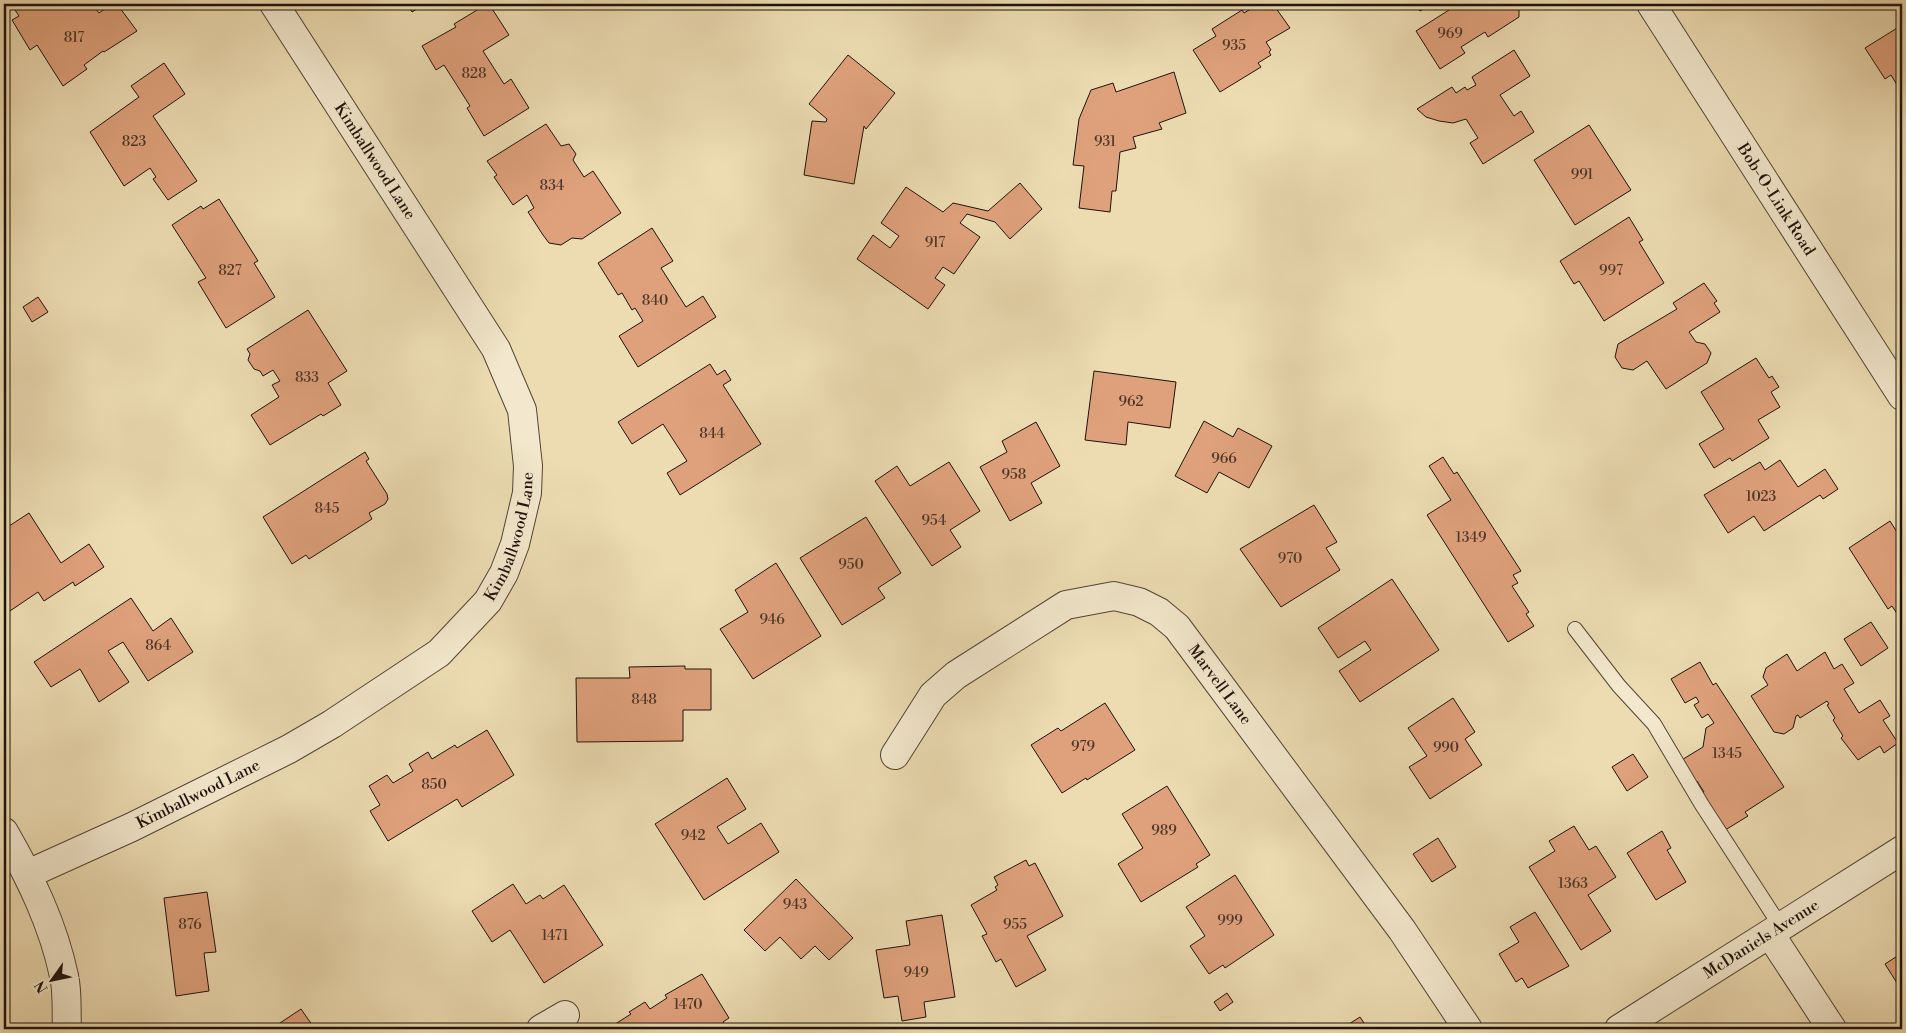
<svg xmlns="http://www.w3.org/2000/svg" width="1906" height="1033" font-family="'Libre Bodoni',serif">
  <rect width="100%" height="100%" fill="#eddcb2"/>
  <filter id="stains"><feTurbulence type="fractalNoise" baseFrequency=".004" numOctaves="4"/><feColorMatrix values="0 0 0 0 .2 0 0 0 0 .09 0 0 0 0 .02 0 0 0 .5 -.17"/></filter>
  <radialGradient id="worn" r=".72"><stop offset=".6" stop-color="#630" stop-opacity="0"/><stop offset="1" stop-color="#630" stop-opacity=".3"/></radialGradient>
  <!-- building -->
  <g fill="#dfa17c" stroke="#1e130d">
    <polygon points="11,4 92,4 99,13 112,4 117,4 137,31 104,52 103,51 84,65 87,69 63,86 37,45 30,50 12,20 19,16"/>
    <polygon points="407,4 425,4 412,12"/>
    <polygon points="487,4 489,4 509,35 483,51 504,84 511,79 529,108 484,136 467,108 470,106 444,65 436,70 422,46 456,27 454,24"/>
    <polygon points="1259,4 1273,4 1290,28 1266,42 1271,50 1269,52 1271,55 1258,63 1261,67 1220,92 1193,50 1216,36 1212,29 1242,10 1244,13"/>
    <polygon points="1416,4 1432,4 1420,11"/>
    <polygon points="1445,4 1519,4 1519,17 1488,37 1485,32 1461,47 1465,53 1440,69 1416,31 1449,10"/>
    <polygon points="1902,25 1902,93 1891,75 1885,79 1865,48"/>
    <polygon points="1514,50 1530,76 1500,95 1514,116 1521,111 1534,132 1483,164 1470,143 1478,138 1466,119 1453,123 1439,121 1426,117 1417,109 1452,87 1456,93 1465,87 1467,90 1476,85 1472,77"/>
    <polygon points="848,55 895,93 866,129 864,126 854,184 804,175 812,121 826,122 827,119 809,104"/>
    <polygon points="164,63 185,94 153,116 197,181 168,200 153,179 156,177 150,168 124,186 90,132 139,97 131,86"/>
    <polygon points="1174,72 1186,113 1159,123 1162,129 1133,137 1136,148 1120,152 1116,191 1112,191 1110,212 1079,208 1084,166 1073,165 1079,119 1091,90 1113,83 1116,92"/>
    <polygon points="546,124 561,146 569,144 576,154 573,160 584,177 593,171 621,213 582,239 572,238 561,245 549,243 543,235 528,212 534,208 527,195 513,205 494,177 497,175 487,161"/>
    <polygon points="1589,125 1631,190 1575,225 1534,160"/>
    <polygon points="1020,183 1042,209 1010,239 995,222 967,214 960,223 980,237 954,274 943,267 935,278 945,285 928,309 857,259 873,235 890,248 899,236 881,223 906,187 943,212 953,203 988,211"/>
    <polygon points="219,199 258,261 254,263 275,297 226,328 198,282 206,278 172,225 201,206 203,209"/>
    <polygon points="1629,217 1643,240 1639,242 1664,283 1604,321 1579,281 1574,284 1560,261"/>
    <polygon points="652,228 673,261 661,268 686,307 703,296 716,317 638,367 619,336 643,321 635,308 632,310 622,293 618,295 598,263"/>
    <polygon points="1704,283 1717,301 1714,303 1720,312 1689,332 1696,342 1705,344 1711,353 1707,363 1666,389 1647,361 1633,370 1622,368 1615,357 1618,344 1677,309 1673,303"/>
    <polygon points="38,297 48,312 32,322 23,307"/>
    <polygon points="308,310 347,371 328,383 341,405 323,416 321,414 270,445 251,415 279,397 272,385 280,381 273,370 263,376 260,371 254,369 248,360 250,354 247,349"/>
    <polygon points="1756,358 1769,378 1772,376 1779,387 1771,392 1780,407 1758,420 1769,438 1732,461 1730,458 1714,468 1699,444 1724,429 1701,392"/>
    <polygon points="710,364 717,375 725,370 731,380 723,385 761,444 680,495 667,473 687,461 663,424 632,444 618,422"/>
    <polygon points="1094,371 1176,382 1170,428 1128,422 1126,445 1085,440"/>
    <polygon points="1204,421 1233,437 1238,428 1272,446 1249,488 1219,472 1207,493 1175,476"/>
    <polygon points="1036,422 1060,466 1031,483 1042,503 1010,521 980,467 1007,452 1002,441"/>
    <polygon points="365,452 369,459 366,461 387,494 388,499 385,504 369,513 372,519 309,559 306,555 292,564 263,517"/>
    <polygon points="1443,457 1454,474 1457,472 1521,571 1513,575 1518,583 1512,586 1529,612 1526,614 1534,626 1508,642 1427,515 1451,500 1429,466"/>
    <polygon points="1780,460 1798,487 1825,469 1838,489 1823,499 1820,495 1764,531 1754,516 1728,533 1704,495 1760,462 1765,470"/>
    <polygon points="949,462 980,511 950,530 961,547 932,566 875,481 897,466 910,486"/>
    <polygon points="1314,505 1337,542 1326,548 1340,570 1281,607 1240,549"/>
    <polygon points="29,513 61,563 89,544 104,567 75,586 73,582 44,601 38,592 4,615 4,525 6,528"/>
    <polygon points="866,517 901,573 878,588 885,598 842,625 800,558"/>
    <polygon points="1890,521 1902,540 1902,616 1900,618 1892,606 1888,609 1849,548"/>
    <polygon points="776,563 821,636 753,679 720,629 748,612 735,590"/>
    <polygon points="1392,579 1439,650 1360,702 1339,671 1371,650 1365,641 1338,658 1318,628"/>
    <polygon points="131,598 153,631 171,618 193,652 148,681 123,642 108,651 129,682 99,702 80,669 51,687 34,662"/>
    <polygon points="1871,622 1888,648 1861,666 1844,639"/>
    <polygon points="1825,652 1834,669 1842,664 1854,683 1844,689 1859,713 1880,700 1890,716 1883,720 1898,743 1884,753 1880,746 1858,760 1841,738 1843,736 1833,720 1835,718 1827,705 1829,704 1827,701 1800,718 1798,715 1796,716 1793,728 1784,734 1774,732 1751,696 1768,685 1763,677 1766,668 1787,654 1797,671"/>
    <polygon points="1700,662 1713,685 1716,683 1784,787 1745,812 1748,816 1722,832 1698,795 1704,792 1697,781 1694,783 1680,761 1703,747 1706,728 1714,723 1708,714 1702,718 1694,705 1699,702 1696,697 1685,703 1671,679"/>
    <polygon points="685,666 685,669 711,669 711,710 683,710 683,741 577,742 576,678 630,678 629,667"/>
    <polygon points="1453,698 1475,732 1465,739 1482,765 1430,799 1409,767 1427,756 1408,728"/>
    <polygon points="1105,703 1135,750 1087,780 1086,778 1062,793 1031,745 1058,728 1061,731"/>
    <polygon points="487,730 514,775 462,807 457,799 388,841 370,811 380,805 369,786 387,775 393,783 413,771 409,764 428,752 432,759 455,745 457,748"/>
    <polygon points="1633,754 1648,777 1627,791 1612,767"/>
    <polygon points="727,778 746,809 717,827 728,844 761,823 779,852 704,900 655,824"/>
    <polygon points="1167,786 1210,855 1196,864 1198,867 1141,902 1118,864 1143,848 1122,814"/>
    <polygon points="1574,826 1589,850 1596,846 1616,877 1588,895 1611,931 1581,950 1529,867 1555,851 1549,841"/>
    <polygon points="1662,831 1671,848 1667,850 1686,882 1656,900 1627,853"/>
    <polygon points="1438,838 1456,867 1432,882 1413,854"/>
    <polygon points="1026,860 1029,866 1035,863 1063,916 1027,936 1046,970 1016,987 1001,959 996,962 982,936 987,934 971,905 997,890 995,887 998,885 994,877"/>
    <polygon points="1235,875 1274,935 1225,968 1223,965 1209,974 1190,946 1205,936 1186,907"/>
    <polygon points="796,879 853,938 829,960 815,946 801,959 780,937 765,951 744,930"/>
    <polygon points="513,884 526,904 540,895 543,899 564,885 603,945 544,983 510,930 492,942 472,911"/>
    <polygon points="207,892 216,952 204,953 209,991 176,996 164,898"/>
    <polygon points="1535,912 1569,966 1528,988 1522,978 1516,982 1499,954 1519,942 1510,927"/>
    <polygon points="942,915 955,997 924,1002 926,1017 902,1021 898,996 884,998 876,950 910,945 906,921"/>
    <polygon points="1902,953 1902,991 1885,964"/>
    <polygon points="702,974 729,1018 723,1022 727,1029 609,1028 631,1014 629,1012 645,1002 650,1009 667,998 665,995"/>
    <polygon points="1227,993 1233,1002 1220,1011 1214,1002"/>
    <polygon points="301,1009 315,1029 271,1029"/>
    <polygon points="1360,1017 1368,1029 1341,1029"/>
  </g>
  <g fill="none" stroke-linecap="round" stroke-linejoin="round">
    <defs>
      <polyline id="lane" points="1575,629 1619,686 1654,724 1702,805 1781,927"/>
      <g id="street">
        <path id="s1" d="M1651 4 1902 396"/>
        <path id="s2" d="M895 755 933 695 956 675 1066 605 1114 596 1139 602 1159 612 1177 627 1402 930 1468 1029"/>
        <path d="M4 832C30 877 53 924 64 976 68 993 66 1012 67 1029"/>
        <path id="s3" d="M28 874 132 827 289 749 332 724 439 653 488 601 504 573 515 544 527 493 528 466 522 410 496 349 274 4"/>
        <polyline points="1770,934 1832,1029"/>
        <polyline points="541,1029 565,1015"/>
        <path id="s4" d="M1619 1029 1902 850"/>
      </g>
    </defs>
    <!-- lane casing -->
    <use href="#lane" stroke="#524536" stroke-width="16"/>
    <!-- street casing -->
    <use href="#street" stroke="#524536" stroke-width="30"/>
    <!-- lane -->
    <use href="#lane" stroke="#f3e8cd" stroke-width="14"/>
    <!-- street -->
    <use href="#street" stroke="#f3e8cd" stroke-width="28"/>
  </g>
  <g text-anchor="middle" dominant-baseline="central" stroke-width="5" stroke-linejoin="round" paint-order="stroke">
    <!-- number labels -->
    <g font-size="14" fill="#4e3629">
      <text x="1450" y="34">969</text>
      <text x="74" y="38">817</text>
      <text x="1234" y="46">935</text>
      <text x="474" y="74">828</text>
      <text x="134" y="142">823</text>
      <text x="1105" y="142">931</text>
      <text x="1582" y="175">991</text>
      <text x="552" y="186">834</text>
      <text x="935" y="243">917</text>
      <text x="230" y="271">827</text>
      <text x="1611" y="271">997</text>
      <text x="655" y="301">840</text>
      <text x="307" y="378">833</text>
      <text x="1131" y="402">962</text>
      <text x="712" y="434">844</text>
      <text x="1224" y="459">966</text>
      <text x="1014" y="475">958</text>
      <text x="1761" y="497">1023</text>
      <text x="327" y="509">845</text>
      <text x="934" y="521">954</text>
      <text x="1471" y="538">1349</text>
      <text x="1290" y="559">970</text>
      <text x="851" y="565">950</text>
      <text x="772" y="620">946</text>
      <text x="158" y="646">864</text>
      <text x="644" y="700">848</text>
      <text x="1083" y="747">979</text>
      <text x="1446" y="748">990</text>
      <text x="1727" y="754">1345</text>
      <text x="434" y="785">850</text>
      <text x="1164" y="831">989</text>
      <text x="693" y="836">942</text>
      <text x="1573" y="884">1363</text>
      <text x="795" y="905">943</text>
      <text x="1230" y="921">999</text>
      <text x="190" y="925">876</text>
      <text x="1015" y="925">955</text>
      <text x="555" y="936">1471</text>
      <text x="916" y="973">949</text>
      <text x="688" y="1005">1470</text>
    </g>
    <!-- street labels -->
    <g font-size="16" fill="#1e130d" stroke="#f3e8cd">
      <text transform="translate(375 161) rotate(57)">Kimballwood Lane</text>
      <text stroke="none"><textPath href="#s1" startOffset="232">Bob-O-Link Road</textPath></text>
      <text stroke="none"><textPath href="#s3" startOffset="608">Kimballwood Lane</textPath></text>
      <text stroke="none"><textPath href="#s2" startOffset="424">Marvell Lane</textPath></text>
      <text stroke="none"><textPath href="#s3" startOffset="188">Kimballwood Lane</textPath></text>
      <text stroke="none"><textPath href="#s4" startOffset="168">McDaniels Avenue</textPath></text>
    </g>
  </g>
  <!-- margin -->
  <rect width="1906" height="1033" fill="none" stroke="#eddcb2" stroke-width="20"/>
  <rect x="5" y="5" width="1896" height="1023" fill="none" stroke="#1e130d" stroke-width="2.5"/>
  <rect x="10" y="10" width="1886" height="1013" fill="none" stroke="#1e130d"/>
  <!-- north arrow -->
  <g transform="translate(52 980) rotate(237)" stroke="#f3e8cd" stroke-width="4" paint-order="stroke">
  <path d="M0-4L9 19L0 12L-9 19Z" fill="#1e130d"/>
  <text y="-8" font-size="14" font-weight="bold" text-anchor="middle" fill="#1e130d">N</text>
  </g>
  <rect width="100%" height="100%" filter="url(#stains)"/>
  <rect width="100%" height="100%" fill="url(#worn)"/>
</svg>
